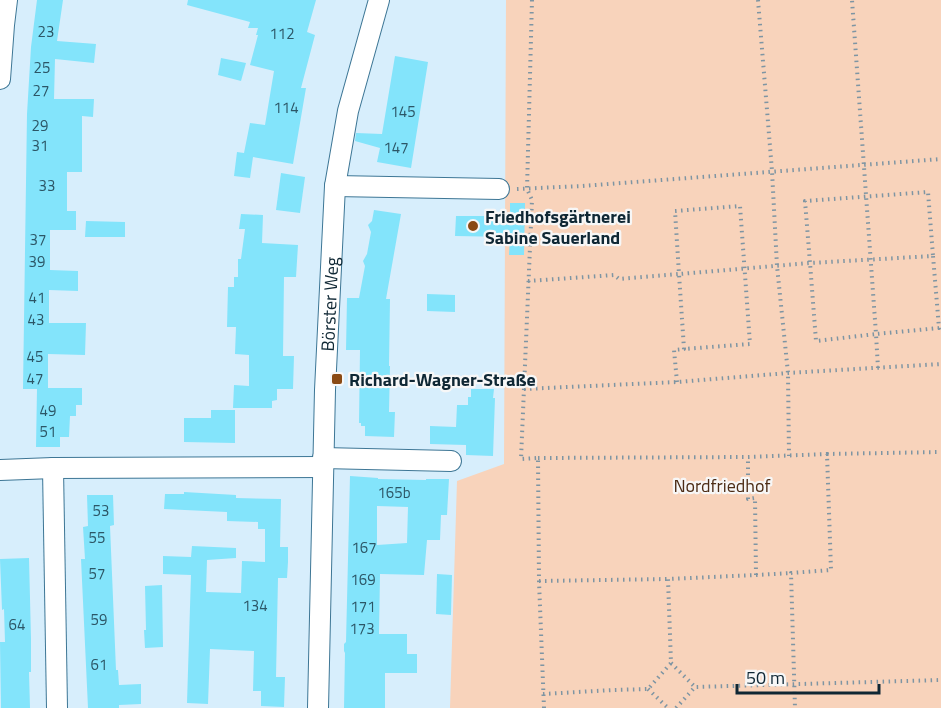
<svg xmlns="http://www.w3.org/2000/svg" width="941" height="708" font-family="'Titillium Web',sans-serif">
  <rect width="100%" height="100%" fill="#d7eefc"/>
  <!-- green -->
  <polygon fill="#f8d3bb" points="506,0 941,0 941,708 450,708 457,481 504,464"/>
  <!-- building -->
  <g fill="#83e4fb" fill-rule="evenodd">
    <polygon points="37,0 63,0 57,41 96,44 94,63 55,59 54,99 94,99 93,117 82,116 82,172 67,172 67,211 76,211 76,230 50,230 50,270 78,271 78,291 49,290 49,323 86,323 85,355 48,354 48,388 82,388 82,405 76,405 76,416 70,416 69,437 60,437 60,447 36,447 37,389 23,389 27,114 31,47"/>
    <polygon points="188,0 316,0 307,32 315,35 301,88 306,88 293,164 253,157 250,178 234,176 237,152 244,153 250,123 265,125 274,71 250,65 258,35 256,35 258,28 248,28 250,22 187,5"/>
    <polygon points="395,56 428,62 411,168 377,162 380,148 355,141 356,133 382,134"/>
    <polygon points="221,58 246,63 241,81 218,75"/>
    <polygon points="281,173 305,177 300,213 276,210"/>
    <polygon points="510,203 525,203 524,255 509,255 510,237 455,236 456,216 510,216"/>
    <polygon points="374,210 401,214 386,299 390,299 389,366 390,366 389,412 395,412 394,437 365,436 365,426 361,426 361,423 359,423 360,350 346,350 347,298 359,298 365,266 363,261 367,254 371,232 368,225 372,221"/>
    <polygon points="241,214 263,215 262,243 298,245 296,277 284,277 283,356 294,356 293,389 277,389 277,400 272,401 272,408 233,408 234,385 249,386 249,355 235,354 236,327 227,327 228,287 234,287 234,277 238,277 238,259 241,259 245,229 239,229"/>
    <polygon points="86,221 125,222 125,237 85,237"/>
    <polygon points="427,294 455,295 455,312 427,311"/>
    <polygon points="471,389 494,389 493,398 495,398 493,456 466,455 466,445 430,444 430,426 456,427 457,405 468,405 468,397 471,397"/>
    <polygon points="211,410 235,410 235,443 184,442 184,418 211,418"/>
    <path d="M350 476 378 478V479L426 480V479H449L447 515H441L440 540H427L424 575 380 574 379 634H407V654H417V673H385V708H344L345 653 344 651V644L346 642ZM377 506 408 507 407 543 377 545Z"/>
    <polygon points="184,492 236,495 236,498 281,499 280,547 288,547 288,562 287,578 278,578 276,677 285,677 284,707 261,706 261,691 253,691 254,651 231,650 210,649 208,704 187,703 191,575 163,574 163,556 191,557 192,546 236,548 236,558 207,560 206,592 241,593 242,561 265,562 265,529 258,529 258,522 227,521 227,512 164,509 165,494 184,494"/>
    <polygon points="87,495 113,495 114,525 110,526 116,670 118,670 119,685 141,684 141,704 119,705 119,708 88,708 81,559 85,559 83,527 88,526"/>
    <polygon points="29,558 31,639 31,672 29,672 30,708 1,708 0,642 5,642 4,609 2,610 0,559"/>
    <polygon points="437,574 452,575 451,615 436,614"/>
    <polygon points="162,585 163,647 145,648 144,630 146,630 145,586"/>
  </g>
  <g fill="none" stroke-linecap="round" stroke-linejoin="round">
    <defs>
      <g id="minor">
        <polyline points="0,79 4,25 7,0"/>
        <polyline points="335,186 499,189"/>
        <polyline points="323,458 451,461"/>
        <polyline points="53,468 57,708"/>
        <polyline points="0,470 53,468 323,467"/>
        <path id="s1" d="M318 708 325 390 335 186 348 111 379 0"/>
      </g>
    </defs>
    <!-- minor casing -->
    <use href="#minor" stroke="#3d7695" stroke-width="22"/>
    <!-- path -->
    <g stroke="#7e95a3" stroke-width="4" stroke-dasharray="1.5 4.5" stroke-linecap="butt">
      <polyline points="532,0 527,189 532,200 521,459 538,458 539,581 544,708"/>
      <polyline points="758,0 772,171 777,266 788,373 789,456"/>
      <polyline points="517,189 582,186 941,159"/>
      <polyline points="528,281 614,275 619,279 679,274 675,211 740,206 750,344 684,349"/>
      <polyline points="878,368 876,334 939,328 933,256 810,263 805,201 928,192 933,256"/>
      <polyline points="677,382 674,350 684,349 679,274 810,263 816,341 876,334 852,0"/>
      <polyline points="524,389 677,382 788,373 941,364"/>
      <polyline points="827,454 941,452"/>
      <polyline points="538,458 748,457 827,454 831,570 791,573 795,708"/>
      <polyline points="756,575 791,573"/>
      <polyline points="539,581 668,579"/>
      <polyline points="671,663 695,687"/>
      <polyline points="648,689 668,708"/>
      <polyline points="543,694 613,690 648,689 671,663 668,579 756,575 755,498 748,499 748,457"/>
      <polyline points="676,708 695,687 941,680"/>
    </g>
    <!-- minor -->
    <use href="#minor" stroke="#fff" stroke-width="20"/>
  </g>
  <!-- markers -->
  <g fill="#8a4a14" stroke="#f7f7f7" stroke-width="2">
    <circle cx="473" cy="226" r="6"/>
    <rect x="331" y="373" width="12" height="12" rx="3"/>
  </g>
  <g text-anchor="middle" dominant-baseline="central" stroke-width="4.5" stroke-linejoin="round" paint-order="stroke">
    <!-- number labels -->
    <g font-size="15" fill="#2c5666">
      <text x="46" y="31">23</text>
      <text x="282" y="33">112</text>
      <text x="42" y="67">25</text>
      <text x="41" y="90">27</text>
      <text x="286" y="107">114</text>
      <text x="403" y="111">145</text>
      <text x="40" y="125">29</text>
      <text x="40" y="145">31</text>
      <text x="396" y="147">147</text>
      <text x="47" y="185">33</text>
      <text x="38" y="239">37</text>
      <text x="37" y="261">39</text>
      <text x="37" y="297">41</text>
      <text x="36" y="319">43</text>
      <text x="35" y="356">45</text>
      <text x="35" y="378">47</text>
      <text x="48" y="410">49</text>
      <text x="48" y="431">51</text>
      <text x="394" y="492">165b</text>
      <text x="101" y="510">53</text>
      <text x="97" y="537">55</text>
      <text x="364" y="547">167</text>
      <text x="97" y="573">57</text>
      <text x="363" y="579">169</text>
      <text x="255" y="605">134</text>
      <text x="363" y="606">171</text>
      <text x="99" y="619">59</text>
      <text x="17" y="624">64</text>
      <text x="362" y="628">173</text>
      <text x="99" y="664">61</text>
    </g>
    <!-- poi labels -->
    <g font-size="18" font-weight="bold" fill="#0f2734" stroke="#f7f7f7" text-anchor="start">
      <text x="485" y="216">Friedhofsgärtnerei<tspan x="485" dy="21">Sabine Sauerland</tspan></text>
      <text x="349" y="379">Richard-Wagner-Straße</text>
    </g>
    <!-- street labels -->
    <g font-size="18" fill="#0f2734" stroke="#f7f7f7">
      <text stroke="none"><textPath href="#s1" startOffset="404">Börster Weg</textPath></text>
    </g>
    <!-- park labels -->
    <g font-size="18" fill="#4d2c15" stroke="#f7f7f7">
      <text x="722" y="485">Nordfriedhof</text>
    </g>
  </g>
  <!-- scale -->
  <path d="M737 684v9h142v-9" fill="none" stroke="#0f2734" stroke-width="3"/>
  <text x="746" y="684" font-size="18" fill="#0f2734" stroke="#f7f7f7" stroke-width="4.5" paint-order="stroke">50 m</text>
</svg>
